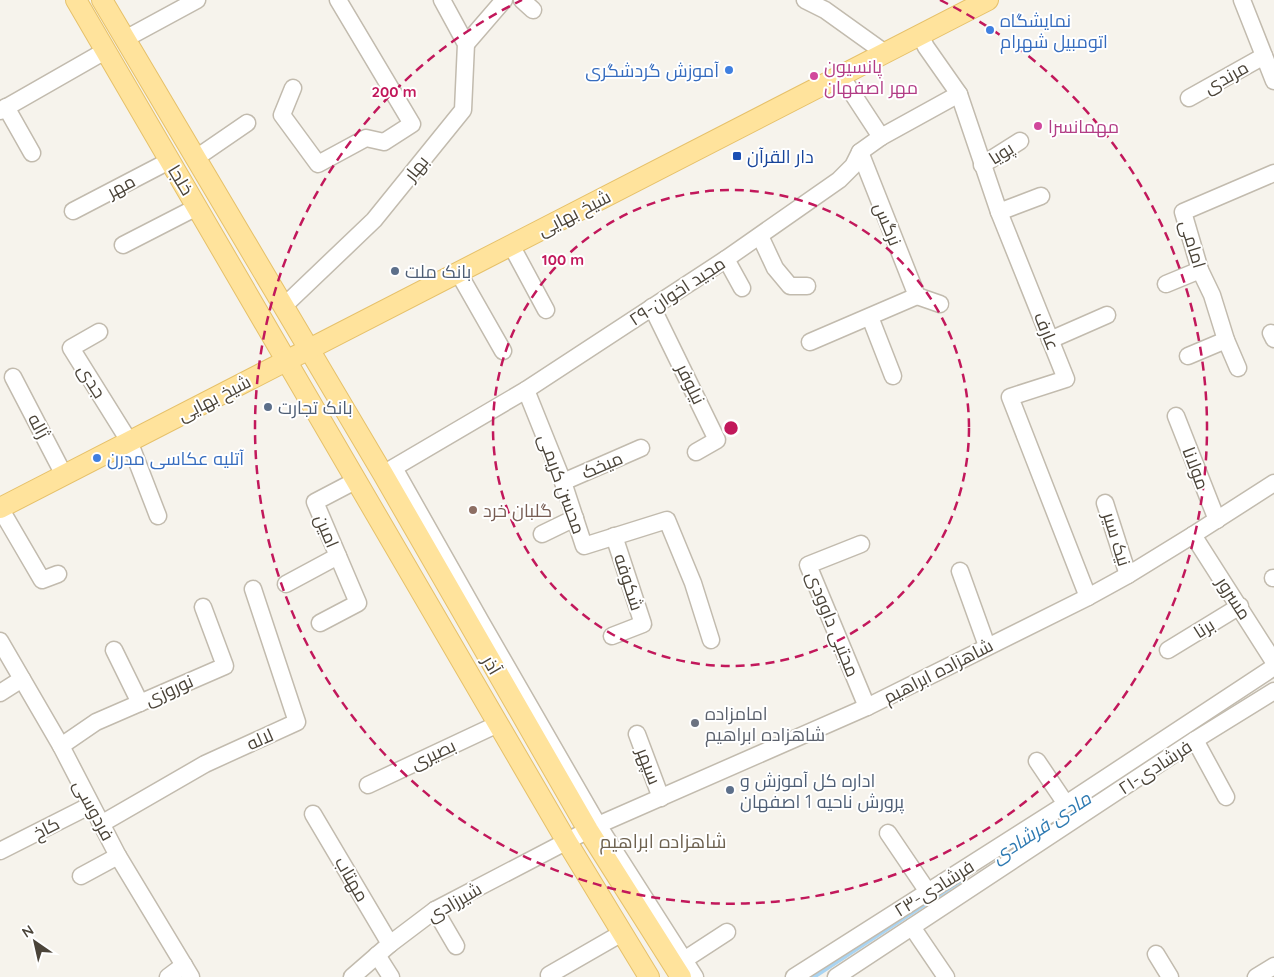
<svg xmlns="http://www.w3.org/2000/svg" width="1274" height="977" font-family="Quicksand,Cairo,sans-serif">
  <rect width="100%" height="100%" fill="#f6f3ec"/>
  <g fill="none" stroke-linecap="round" stroke-linejoin="round">
    <!-- stream -->
    <polyline stroke="#a9d4f2" stroke-width="5" points="813,977 963,879"/>
    <defs>
      <g id="minor">
        <polyline points="522,0 533,10"/>
        <polyline points="805,0 825,10 885,53"/>
        <polyline points="1242,0 1274,81"/>
        <polyline points="920,35 926,47 959,94 999,212 1066,379 1010,397 1088,597"/>
        <polyline points="125,39 197,0"/>
        <polyline points="466,44 504,0"/>
        <polyline points="841,76 881,137"/>
        <polyline points="293,88 282,115 318,164 366,138 384,142 412,124 338,0"/>
        <polyline points="1189,98 1264,56"/>
        <polyline points="6,107 32,153"/>
        <polyline points="0,111 105,51"/>
        <polyline points="860,152 917,296"/>
        <polyline points="196,158 247,123"/>
        <polyline points="982,165 1020,141"/>
        <polyline points="73,211 169,161"/>
        <polyline points="999,212 1041,196"/>
        <polyline points="760,236 775,268 790,286 807,286"/>
        <polyline points="123,245 197,207"/>
        <polyline points="511,245 546,310"/>
        <polyline points="726,259 742,288"/>
        <polyline points="458,272 503,351"/>
        <polyline points="1166,284 1200,270"/>
        <polyline points="917,296 940,304"/>
        <polyline points="284,306 374,220 463,110 466,44 442,0"/>
        <polyline points="652,307 717,440 696,452"/>
        <polyline points="870,317 893,376"/>
        <polyline points="99,332 71,348 129,441 158,516"/>
        <polyline points="1271,333 1274,339"/>
        <polyline points="1050,340 1107,315"/>
        <polyline points="810,342 917,296"/>
        <polyline points="1188,356 1226,340"/>
        <polyline points="1238,368 1226,340 1212,295 1200,270 1183,212 1274,173"/>
        <polyline points="13,377 64,475"/>
        <polyline points="526,390 563,482 584,546 667,520 693,583 711,640"/>
        <polyline points="1176,416 1217,520"/>
        <polyline points="394,468 481,622 598,825 695,977"/>
        <polyline points="383,474 526,390 726,259 839,180 853,166 860,152 881,137 959,94"/>
        <polyline points="563,482 641,448"/>
        <polyline points="1105,503 1128,575"/>
        <polyline points="0,508 42,580 58,574"/>
        <polyline points="542,534 575,518"/>
        <polyline points="1193,535 1274,662"/>
        <polyline points="861,544 808,565 867,707"/>
        <polyline points="960,571 987,646"/>
        <polyline points="1273,578 1274,578"/>
        <polyline points="286,584 338,556"/>
        <polyline points="320,623 358,603 315,502 357,480"/>
        <polyline points="612,636 643,624 614,536"/>
        <polyline points="0,641 61,746 118,856 191,977"/>
        <polyline points="114,650 140,703"/>
        <polyline points="1168,650 1240,606"/>
        <polyline points="0,693 22,679"/>
        <polyline points="637,734 661,798"/>
        <polyline points="1195,740 1226,797"/>
        <polyline points="61,746 96,722 225,666 203,607"/>
        <polyline points="1037,761 1066,804"/>
        <polyline points="368,785 498,724"/>
        <polyline points="313,814 390,944"/>
        <polyline points="101,824 205,764 297,722 253,589"/>
        <polyline points="888,833 928,892"/>
        <polyline points="0,851 91,805"/>
        <polyline points="81,876 118,856"/>
        <polyline points="435,910 456,946"/>
        <polyline points="912,927 946,977"/>
        <polyline points="1156,954 1170,977"/>
        <polyline points="377,955 391,977"/>
        <polyline points="684,960 727,932"/>
        <polyline points="549,975 622,933"/>
        <polyline points="168,977 184,965"/>
        <polyline points="352,977 390,944 435,910 598,825 867,707 1088,597 1128,575 1193,535 1274,483"/>
        <polyline points="794,977 1066,804 1274,667"/>
        <polyline points="836,977 1195,740 1274,691"/>
        <polyline points="1256,977 1274,966"/>
      </g>
      <g id="major">
        <polyline points="76,0 567,842 649,977"/>
        <polyline points="102,0 383,474 588,830 681,977"/>
        <polyline points="0,508 988,0"/>
      </g>
    </defs>
    <!-- minor casing -->
    <use href="#minor" stroke="#c2bbae" stroke-width="19"/>
    <!-- major casing -->
    <use href="#major" stroke="#e6c16a" stroke-width="22"/>
    <!-- minor -->
    <use href="#minor" stroke="#fff" stroke-width="16"/>
    <!-- major -->
    <use href="#major" stroke="#ffe39c" stroke-width="20"/>
  </g>
  <!-- distance rings -->
  <g fill="none" stroke="#c2185b" stroke-width="2.5" stroke-dasharray="9 6">
    <circle cx="731" cy="428" r="238"/>
    <path d="M940 0A476 476 0 1 1 522 0"/>
  </g>
  <!-- markers -->
  <g fill="#3f7fe0" stroke="#fff" stroke-width="2">
    <circle cx="990" cy="30" r="5"/>
    <circle cx="729" cy="70" r="5"/>
    <circle cx="97" cy="458" r="5"/>
  </g>
  <g fill="#d1479c" stroke="#fff" stroke-width="2">
    <circle cx="814" cy="76" r="5"/>
    <circle cx="1038" cy="126" r="5"/>
  </g>
  <rect fill="#1a4fb4" stroke="#fff" stroke-width="2" x="732" y="151" width="10" height="10" rx="2.5"/>
  <g fill="#5c6f8a" stroke="#fff" stroke-width="2">
    <circle cx="395" cy="271" r="5"/>
    <circle cx="268" cy="407" r="5"/>
    <circle cx="730" cy="790" r="5"/>
  </g>
  <circle fill="#8d6e63" stroke="#fff" stroke-width="2" cx="473" cy="510" r="5"/>
  <circle fill="#6b7280" stroke="#fff" stroke-width="2" cx="695" cy="723" r="5"/>
  <g text-anchor="middle" dominant-baseline="central" stroke-width="4" stroke-linejoin="round" paint-order="stroke">
    <!-- shop labels -->
    <g font-size="18" fill="#366cbe" stroke="#fff" text-anchor="start">
      <text x="1000" y="20">نمایشگاه<tspan x="1000" dy="21">اتومبیل شهرام</tspan></text>
      <text x="719" y="70" text-anchor="end">آموزش گردشگری</text>
      <text x="107" y="458">آتلیه عکاسی مدرن</text>
    </g>
    <!-- hotel labels -->
    <g font-size="18" fill="#b23c85" stroke="#fff" text-anchor="start">
      <text x="824" y="66">پانسیون<tspan x="824" dy="21">مهر اصفهان</tspan></text>
      <text x="1048" y="126">مهمانسرا</text>
    </g>
    <!-- street labels -->
    <g font-size="18" fill="#4b4439" stroke="#fff">
      <text transform="translate(1226 77) rotate(-29)">مرندی</text>
      <text transform="translate(1001 153) rotate(-32)">پویا</text>
      <text transform="translate(416 168) rotate(-51)">بهار</text>
      <text transform="translate(181 180) rotate(59)">خلجا</text>
      <text transform="translate(121 186) rotate(-28)">مهر</text>
      <text transform="translate(574 213) rotate(-27)">شیخ بهایی</text>
      <text transform="translate(888 224) rotate(68)">نرگس</text>
      <text transform="translate(1193 244) rotate(73)">امامی</text>
      <text transform="translate(677 291) rotate(-33)">۲۹-مجید اخوان</text>
      <text transform="translate(1047 331) rotate(68)">عارف</text>
      <text transform="translate(92 381) rotate(58)">جدی</text>
      <text transform="translate(691 384) rotate(64)">نیلوفر</text>
      <text transform="translate(214 398) rotate(-27)">شیخ بهایی</text>
      <text transform="translate(39 426) rotate(62)">ژاله</text>
      <text transform="translate(602 465) rotate(-23)">میخک</text>
      <text transform="translate(1196 468) rotate(69)">مولانا</text>
      <text transform="translate(562 484) rotate(70)">محسن کریمی</text>
      <text transform="translate(327 531) rotate(67)">امین</text>
      <text transform="translate(1117 539) rotate(73)">نیک سیر</text>
      <text transform="translate(629 582) rotate(72)">شکوفه</text>
      <text transform="translate(1234 598) rotate(57)">مسرور</text>
      <text transform="translate(833 624) rotate(68)">مجتبی داوودی</text>
      <text transform="translate(1204 628) rotate(-32)">برنا</text>
      <text transform="translate(492 665) rotate(60)">آذر</text>
      <text transform="translate(938 671) rotate(-27)">شاهزاده ابراهیم</text>
      <text transform="translate(169 690) rotate(-24)">نوروزی</text>
      <text transform="translate(260 739) rotate(-24)">لاله</text>
      <text transform="translate(433 754) rotate(-25)">بصیری</text>
      <text transform="translate(649 766) rotate(69)">سپهر</text>
      <text transform="translate(1155 767) rotate(-33)">۲۱-فرشادی</text>
      <text transform="translate(94 810) rotate(62)">فردوسی</text>
      <text transform="translate(46 828) rotate(-27)">کاخ</text>
      <text transform="translate(352 879) rotate(60)">مهتاب</text>
      <text transform="translate(934 888) rotate(-32)">۲۳-فرشادی</text>
      <text transform="translate(454 902) rotate(-30)">شیرزادی</text>
    </g>
    <!-- transit labels -->
    <g font-size="18" fill="#164399" stroke="#fff" text-anchor="start">
      <text x="747" y="156">دار القرآن</text>
    </g>
    <!-- service labels -->
    <g font-size="18" fill="#4e5e75" stroke="#fff" text-anchor="start">
      <text x="405" y="271">بانک ملت</text>
      <text x="278" y="407">بانک تجارت</text>
      <text x="740" y="780">اداره کل آموزش و<tspan x="740" dy="21">پرورش ناحیه 1 اصفهان</tspan></text>
    </g>
    <!-- education labels -->
    <g font-size="18" fill="#785e54" stroke="#fff" text-anchor="start">
      <text x="483" y="510">گلبان خرد</text>
    </g>
    <!-- worship labels -->
    <g font-size="18" fill="#5b616d" stroke="#fff" text-anchor="start">
      <text x="705" y="713">امامزاده<tspan x="705" dy="21">شاهزاده ابراهیم</tspan></text>
    </g>
    <!-- water labels -->
    <g font-size="19" font-style="italic" fill="#2e7ab2" stroke="#fff">
      <text transform="translate(1041 827) rotate(-33)">مادی فرشادی</text>
    </g>
    <!-- neighbourhood labels -->
    <g font-size="19" fill="#6e6250" stroke="#fff">
      <text x="663" y="841">شاهزاده ابراهیم</text>
    </g>
  </g>
  <circle cx="731" cy="428" r="8" fill="#c2185b" stroke="#fff" stroke-width="2.5"/>
  <g font-size="15" text-anchor="middle" font-weight="bold" fill="#c2185b" stroke="#fff" stroke-width="4" stroke-linejoin="round" paint-order="stroke">
    <text x="394" y="97">200 m</text>
    <text x="563" y="265">100 m</text>
  </g>
  <!-- north arrow -->
  <g transform="translate(35 942) rotate(326)" stroke="#ffffff" stroke-width="4" paint-order="stroke">
  <path d="M0-4L9 19L0 12L-9 19Z" fill="#4b4439"/>
  <text y="-8" font-size="14" font-weight="bold" text-anchor="middle" fill="#4b4439">N</text>
  </g>
</svg>
